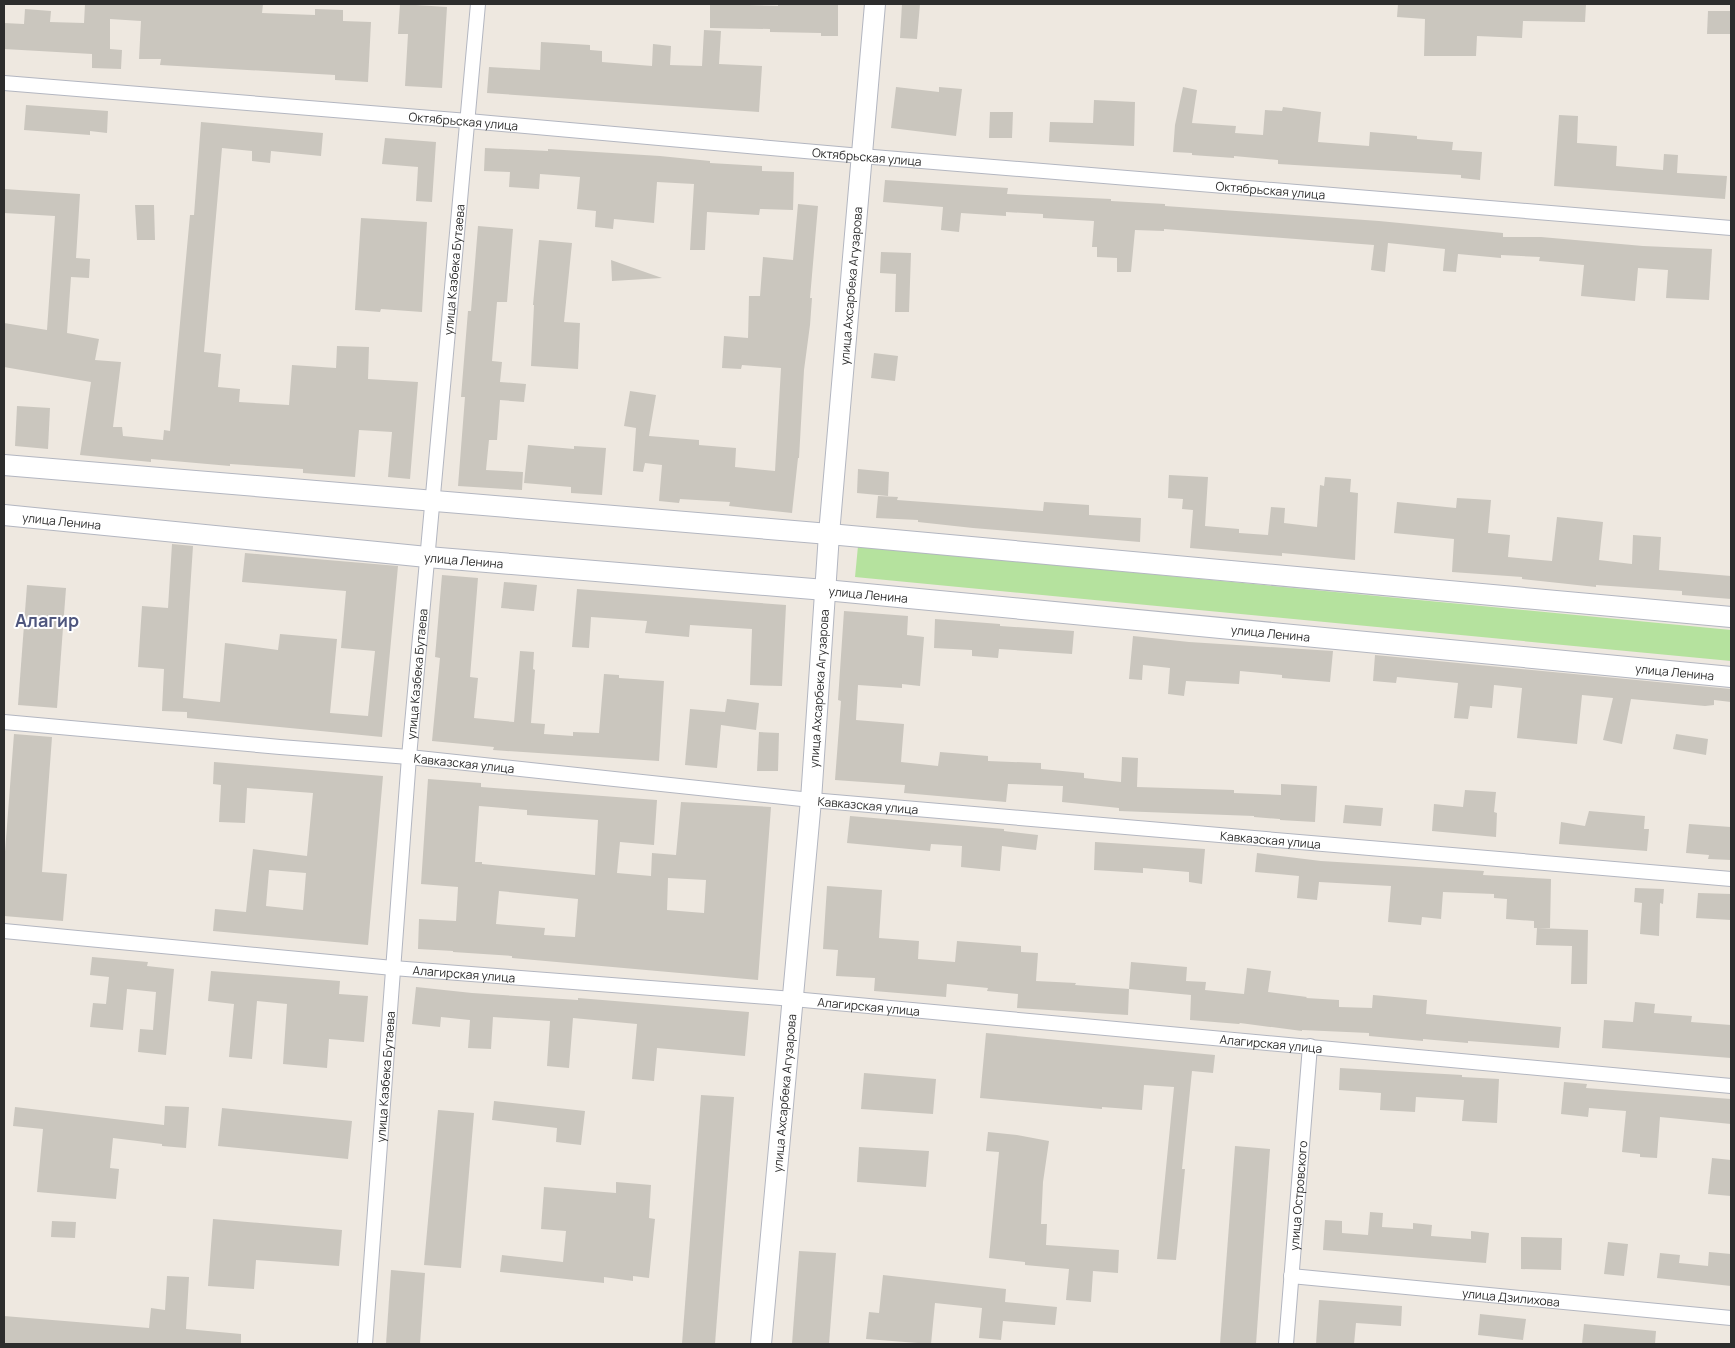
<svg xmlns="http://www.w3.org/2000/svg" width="1735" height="1348" font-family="Manrope,sans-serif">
  <rect width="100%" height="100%" fill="#eee8e0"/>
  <!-- green -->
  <polygon fill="#b5e29e" points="858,546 1731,630 1731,661 855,577"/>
  <!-- building -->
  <g fill="#cac6be" fill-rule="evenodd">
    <polygon points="85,4 263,4 262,13 315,15 315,9 343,10 343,21 371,22 368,82 335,80 335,75 160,65 161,59 139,59 141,21 110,19 110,49 122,50 121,69 92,68 92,54 4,49 4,23 24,24 25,9 51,11 50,22 84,23"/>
    <polygon points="400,4 447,7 442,88 405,86 408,34 398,34"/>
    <polygon points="710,4 749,4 749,5 778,6 778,4 838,4 838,36 821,36 821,33 770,32 770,29 710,28"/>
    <polygon points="902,4 920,4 917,39 900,38"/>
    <polygon points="1398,4 1586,4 1585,22 1523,21 1522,38 1477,36 1476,56 1424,56 1425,19 1397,17"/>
    <polygon points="1708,11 1731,11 1731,34 1707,34"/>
    <polygon points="704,30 721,31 719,64 762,66 759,112 487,93 489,67 540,70 541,42 590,45 590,50 602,51 602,62 652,66 653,44 671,46 670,65 702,66"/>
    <polygon points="896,87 939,92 939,87 962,89 956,136 891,128"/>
    <polygon points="1183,87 1197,90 1192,123 1236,126 1235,133 1263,135 1265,110 1282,111 1283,107 1321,112 1318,142 1369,146 1370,132 1417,136 1417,139 1453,142 1452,150 1482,152 1480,180 1461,178 1461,175 1278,164 1278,160 1234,156 1234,158 1192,155 1192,153 1173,152 1175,125"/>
    <polygon points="1094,100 1135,102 1134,146 1049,142 1050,122 1093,123"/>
    <polygon points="26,105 108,111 107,133 90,131 90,135 24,130"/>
    <polygon points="990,112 1013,112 1012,138 989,138"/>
    <polygon points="1559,115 1578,116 1577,143 1617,146 1616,166 1663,170 1664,154 1678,155 1677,173 1727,176 1725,199 1554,186"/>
    <polygon points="201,122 323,133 321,156 271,151 270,163 252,161 252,151 222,148 204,352 221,354 218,387 240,389 239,402 289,405 292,365 336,368 337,346 369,347 368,379 418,382 410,479 388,477 392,432 359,430 355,477 303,473 303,469 230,464 230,466 151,459 151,462 80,455 91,382 4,367 4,323 47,330 55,216 4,213 4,189 80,194 76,258 90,259 89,278 71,277 67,333 99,339 95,360 121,362 113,427 122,427 123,436 163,440 164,430 170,431 190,215 194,215"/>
    <polygon points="385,138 436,142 432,202 416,201 418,167 382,164"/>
    <polygon points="485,148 548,151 548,149 660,156 710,161 710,163 762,166 762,171 794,172 793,210 760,209 759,215 707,212 705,250 690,250 694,184 657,182 654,223 614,219 613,229 595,227 596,211 577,209 580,177 540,174 539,189 509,187 510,172 484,171"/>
    <polygon points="885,180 1008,188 1007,194 1111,199 1111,201 1165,204 1165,206 1379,221 1503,233 1503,237 1541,237 1643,246 1712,249 1709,300 1666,298 1668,270 1638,268 1635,301 1581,296 1584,265 1539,261 1540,257 1501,255 1501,258 1458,254 1456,272 1443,271 1445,249 1388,243 1385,272 1371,270 1374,245 1164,229 1164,231 1135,230 1131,272 1117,272 1117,258 1097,257 1097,247 1092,247 1094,221 1043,218 1043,214 1006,212 1006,216 961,213 959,232 941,230 943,207 883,202"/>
    <polygon points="798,204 818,206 810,298 812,298 810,325 804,370 799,458 798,458 792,513 729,506 730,502 680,499 679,503 659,501 662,465 645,463 643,472 633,471 636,428 624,426 630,391 656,395 649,436 699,440 699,445 736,448 735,467 775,471 781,368 742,365 741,369 722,368 724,336 748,338 749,296 760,296 763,257 793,260"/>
    <polygon points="135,205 154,205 155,240 137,240"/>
    <polygon points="361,218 427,222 422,312 381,309 380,312 355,310"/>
    <polygon points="478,226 513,229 507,302 497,302 492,361 502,362 500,382 526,384 524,402 500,400 497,440 489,440 486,470 523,472 522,490 458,486 465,397 461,397 468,311 471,311"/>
    <polygon points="539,240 572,243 564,322 580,323 578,369 531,366 534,305 533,305"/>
    <polygon points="881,252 911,253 909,312 895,312 896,274 880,273"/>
    <polygon points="611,260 662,278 612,281"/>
    <polygon points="874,353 898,356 895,381 871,378"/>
    <polygon points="17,406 50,408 48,449 15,446"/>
    <polygon points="528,445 574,449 574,446 606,448 602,495 571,493 571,487 524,483"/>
    <polygon points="858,469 889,472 888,496 857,493"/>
    <polygon points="1169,475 1208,477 1205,526 1239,529 1239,533 1268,535 1271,507 1285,508 1284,523 1317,527 1320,485 1324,486 1325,477 1351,479 1350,492 1358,493 1355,560 1282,553 1282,556 1190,548 1193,510 1182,509 1183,499 1168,498"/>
    <polygon points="878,496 898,497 897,500 1043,511 1044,502 1089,505 1089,515 1141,518 1140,542 973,528 918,522 918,520 876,518"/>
    <polygon points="1457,498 1491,500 1488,533 1510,535 1508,557 1552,561 1557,517 1603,522 1599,560 1632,564 1633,535 1661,537 1659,570 1731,576 1731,599 1682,595 1682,591 1596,585 1596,587 1522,579 1522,577 1452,572 1454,539 1394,533 1397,502 1456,508"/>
    <polygon points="172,544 193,546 183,698 220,702 225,643 278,650 280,634 337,639 330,713 368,716 375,651 341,648 346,591 242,582 245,553 398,566 382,737 187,718 187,712 162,711 164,669 138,667 142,606 168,608"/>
    <polygon points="442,575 478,578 470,677 478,678 474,718 514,722 520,651 534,652 533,669 535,670 531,723 545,724 544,734 573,736 573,732 599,733 604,674 619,675 619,678 664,681 659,761 493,750 494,747 432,741 440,658 435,657"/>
    <polygon points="504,582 537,585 534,611 501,608"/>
    <polygon points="27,585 66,588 57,708 18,705"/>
    <polygon points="577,589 786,605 782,686 750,685 752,629 690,625 689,637 645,633 647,621 591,617 589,648 572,647"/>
    <polygon points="844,611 908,616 907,635 924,637 920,686 902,684 902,688 858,685 856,720 904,724 901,762 938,766 940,752 988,756 988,761 1041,763 1041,769 1084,773 1084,778 1121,782 1122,757 1138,758 1137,787 1234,790 1234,793 1281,795 1281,784 1317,786 1315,822 1280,820 1280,819 1254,817 1254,816 1119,811 1119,808 1062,802 1063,786 1008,784 1006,802 904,793 905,785 835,780 841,701 838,700"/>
    <polygon points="935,619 1000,624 1000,626 1074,631 1072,654 999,649 998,658 972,656 972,650 934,648"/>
    <polygon points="1133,636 1189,642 1333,651 1330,682 1282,678 1282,675 1240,671 1239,684 1186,681 1184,696 1168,694 1170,668 1143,665 1142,680 1129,679"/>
    <polygon points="1375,655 1731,689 1731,702 1714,700 1714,705 1705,706 1631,699 1622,744 1603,740 1613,698 1582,695 1577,744 1517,738 1522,688 1494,685 1492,708 1470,706 1468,719 1454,718 1458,683 1397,677 1396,683 1373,681"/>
    <polygon points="727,699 759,703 756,730 721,725 717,768 685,765 690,709 725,712"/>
    <polygon points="759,732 779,733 778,771 757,771"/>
    <polygon points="14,734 52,737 42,872 67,874 63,921 4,916 4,865"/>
    <polygon points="1676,734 1708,739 1706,755 1673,749"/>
    <path d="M214 762 383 776 368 945 213 931 215 909 246 912 253 849 307 856 313 793 247 788 245 823 219 822 221 785 213 784ZM269 870 306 873 303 910 266 906Z"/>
    <path d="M428 779 481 783V787L657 800 654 845 620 842 617 873 651 876 652 853 676 855 681 802 771 807 758 980 512 958V956L453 952V951L418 949 419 919 456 921 458 887 421 884ZM479 806 527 810V815L598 820 595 875 482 864V862H475ZM668 878 706 880 704 913 667 910ZM499 891 578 899 575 937 544 935 545 928 496 924Z"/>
    <polygon points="1465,790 1496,792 1494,812 1497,813 1496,837 1432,831 1434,804 1463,807"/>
    <polygon points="1345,805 1383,808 1381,826 1343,823"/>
    <polygon points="1589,811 1645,816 1644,829 1649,829 1647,851 1559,844 1561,822 1585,826"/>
    <polygon points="850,816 1004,829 1004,831 1038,835 1036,850 1002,846 1000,871 961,867 962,846 931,844 930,851 847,843"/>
    <polygon points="1689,824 1731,827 1731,860 1708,859 1709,855 1686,853"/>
    <polygon points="1095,842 1205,849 1202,884 1189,882 1189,872 1143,868 1143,873 1094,870"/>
    <polygon points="1257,853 1321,861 1484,871 1483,875 1551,879 1550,928 1534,928 1534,921 1506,919 1507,899 1494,898 1494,894 1443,892 1441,919 1422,917 1421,925 1388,922 1391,886 1319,882 1317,900 1297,898 1299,876 1255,872"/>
    <polygon points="827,886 882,890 879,938 919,941 918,959 955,962 957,941 1021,946 1021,952 1038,953 1036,981 1076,983 1075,985 1129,989 1128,1015 1017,1008 1018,994 987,991 988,988 947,984 946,997 874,991 875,978 836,976 838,950 823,949"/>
    <polygon points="1635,888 1664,889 1663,904 1660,903 1659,936 1640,934 1642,903 1634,902"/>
    <polygon points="1698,893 1731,894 1731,920 1696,918"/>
    <polygon points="1537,928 1588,930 1587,984 1571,984 1572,946 1536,945"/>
    <polygon points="92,957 148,962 147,966 174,969 166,1055 138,1052 140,1029 153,1030 156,992 127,989 123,1030 90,1027 93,1003 106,1004 109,977 90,975"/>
    <polygon points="1131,962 1187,967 1186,981 1206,982 1205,990 1244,994 1247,968 1271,971 1268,992 1307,997 1306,998 1339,1000 1339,1007 1372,1008 1373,995 1427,1000 1426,1014 1561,1027 1559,1048 1468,1041 1468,1043 1423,1039 1423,1041 1369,1036 1369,1033 1302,1030 1302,1031 1240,1023 1239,1024 1190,1020 1191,995 1129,989"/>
    <polygon points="211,971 340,981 339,994 368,996 364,1042 329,1039 327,1068 283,1064 287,1004 257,1001 252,1059 229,1057 234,1004 208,1001"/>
    <polygon points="416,987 472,993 578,1000 578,998 749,1012 745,1056 657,1048 654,1081 632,1079 637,1024 573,1018 569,1068 547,1066 550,1021 493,1017 491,1049 468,1048 470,1020 441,1017 440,1027 412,1024"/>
    <polygon points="1635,1002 1655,1004 1654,1013 1692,1016 1691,1022 1731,1025 1731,1058 1602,1048 1604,1020 1633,1022"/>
    <polygon points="986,1033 1215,1055 1213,1073 1192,1071 1182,1169 1185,1169 1176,1260 1157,1259 1174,1087 1144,1085 1142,1110 1102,1107 1102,1109 980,1098"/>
    <polygon points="1340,1068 1462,1075 1462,1077 1499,1079 1497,1123 1462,1121 1464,1100 1416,1097 1415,1112 1380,1110 1381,1093 1339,1090"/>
    <polygon points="864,1073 936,1079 933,1114 861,1109"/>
    <polygon points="1564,1082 1587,1084 1586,1088 1731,1099 1731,1124 1660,1117 1657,1158 1640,1157 1640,1154 1622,1152 1626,1111 1589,1108 1588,1117 1561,1114"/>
    <polygon points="701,1095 734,1097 715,1344 682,1344"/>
    <polygon points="494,1101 585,1111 581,1145 556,1142 557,1128 492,1120"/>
    <polygon points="165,1106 189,1107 186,1148 162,1146 162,1144 113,1138 110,1168 119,1169 116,1199 37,1192 43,1129 13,1126 15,1107 164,1125"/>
    <polygon points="222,1108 352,1121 348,1159 218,1146"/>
    <polygon points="438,1110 474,1113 461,1268 424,1265"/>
    <polygon points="988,1132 1017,1135 1049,1141 1043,1182 1041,1224 1047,1224 1046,1245 1119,1250 1118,1273 1093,1271 1091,1302 1066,1300 1069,1269 1025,1265 1025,1262 989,1258 999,1152 986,1151"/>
    <polygon points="1235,1146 1270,1149 1256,1344 1220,1344"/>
    <polygon points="859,1147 929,1151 926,1187 857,1182"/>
    <polygon points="1712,1158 1731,1160 1731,1196 1708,1194"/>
    <polygon points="616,1182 651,1185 649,1218 655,1219 649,1278 633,1276 633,1281 604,1277 604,1283 500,1272 502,1255 563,1262 566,1231 541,1229 544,1187 616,1193"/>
    <polygon points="1370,1212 1383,1213 1382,1227 1413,1229 1413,1223 1432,1225 1431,1236 1471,1239 1471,1231 1489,1233 1486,1263 1323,1250 1325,1220 1342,1221 1342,1233 1368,1235"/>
    <polygon points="213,1219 342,1230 339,1266 256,1260 254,1289 208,1286"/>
    <polygon points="52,1221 76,1222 75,1238 51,1237"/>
    <polygon points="1521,1237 1562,1238 1561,1270 1521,1269"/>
    <polygon points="1608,1242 1628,1244 1624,1276 1604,1274"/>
    <polygon points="799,1251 836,1253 829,1344 792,1344"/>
    <polygon points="1709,1252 1731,1254 1731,1286 1657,1278 1660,1253 1680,1255 1679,1263 1708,1266"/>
    <polygon points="391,1270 425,1273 420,1344 386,1344"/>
    <polygon points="883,1275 1006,1289 1005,1302 1057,1307 1055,1325 1003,1321 1001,1340 979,1338 982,1308 935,1303 931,1344 866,1339 869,1312 879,1313"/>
    <polygon points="167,1276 189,1277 186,1329 241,1334 241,1344 4,1344 4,1316 149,1328 151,1308 165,1310"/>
    <polygon points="1319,1300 1402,1306 1401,1326 1356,1323 1354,1344 1316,1344"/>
    <polygon points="1480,1314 1526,1319 1523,1340 1478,1335"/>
    <polygon points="1584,1324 1656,1331 1655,1344 1582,1344"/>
  </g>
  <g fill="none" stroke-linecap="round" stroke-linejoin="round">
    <defs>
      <g id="street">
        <path id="s1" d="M4 83 468 121 861 156 1731 228"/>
        <path id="s2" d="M4 722 280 747 409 757 811 800 1731 879"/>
        <path id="s3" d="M4 931 393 968 793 999 1731 1086"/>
        <path id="s4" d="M1291 1276 1731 1318"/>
        <path id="s5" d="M365 1344 409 757 478 4"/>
        <path id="s6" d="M1286 1344 1310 1046"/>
      </g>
      <g id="secondary">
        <polyline points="4,465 829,534 1731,617"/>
        <path id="s7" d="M4 515 427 557 825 590 1731 677"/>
        <path id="s8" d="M761 1344 811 800 829 534 875 4"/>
      </g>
    </defs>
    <!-- street casing -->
    <use href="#street" stroke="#b3b6c0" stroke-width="16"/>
    <!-- secondary casing -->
    <use href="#secondary" stroke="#b3b6c0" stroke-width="22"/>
    <!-- street -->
    <use href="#street" stroke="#fff" stroke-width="14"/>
    <!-- secondary -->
    <use href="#secondary" stroke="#fff" stroke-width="20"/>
  </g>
  <g text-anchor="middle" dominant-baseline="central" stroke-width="4" stroke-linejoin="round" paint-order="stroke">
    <!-- street labels -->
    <g font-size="12" fill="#2d2d2d" stroke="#fff">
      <text stroke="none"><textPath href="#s1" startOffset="461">Октябрьская улица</textPath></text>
      <text stroke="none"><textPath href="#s1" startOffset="866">Октябрьская улица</textPath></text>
      <text stroke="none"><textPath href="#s1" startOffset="1271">Октябрьская улица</textPath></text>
      <text stroke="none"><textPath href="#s5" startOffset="1078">улица Казбека Бутаева</textPath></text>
      <text stroke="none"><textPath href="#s8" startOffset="1062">улица Ахсарбека Агузарова</textPath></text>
      <text stroke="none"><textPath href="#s7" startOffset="58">улица Ленина</textPath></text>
      <text stroke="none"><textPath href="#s7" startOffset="462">улица Ленина</textPath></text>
      <text stroke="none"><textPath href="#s7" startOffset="868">улица Ленина</textPath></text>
      <text stroke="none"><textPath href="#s7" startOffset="1272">улица Ленина</textPath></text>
      <text stroke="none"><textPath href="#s7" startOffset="1678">улица Ленина</textPath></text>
      <text stroke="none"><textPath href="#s5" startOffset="672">улица Казбека Бутаева</textPath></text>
      <text stroke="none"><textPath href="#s8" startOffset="658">улица Ахсарбека Агузарова</textPath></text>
      <text stroke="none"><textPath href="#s2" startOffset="462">Кавказская улица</textPath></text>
      <text stroke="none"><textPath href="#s2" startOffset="868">Кавказская улица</textPath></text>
      <text stroke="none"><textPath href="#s2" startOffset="1272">Кавказская улица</textPath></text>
      <text stroke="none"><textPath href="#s3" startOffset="462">Алагирская улица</textPath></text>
      <text stroke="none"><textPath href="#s3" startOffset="868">Алагирская улица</textPath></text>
      <text stroke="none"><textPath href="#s3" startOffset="1272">Алагирская улица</textPath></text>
      <text stroke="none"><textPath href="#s5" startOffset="268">улица Казбека Бутаева</textPath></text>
      <text stroke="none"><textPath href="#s8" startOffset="252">улица Ахсарбека Агузарова</textPath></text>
      <text stroke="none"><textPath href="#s6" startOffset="149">улица Островского</textPath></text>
      <text stroke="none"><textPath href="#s4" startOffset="221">улица Дзилихова</textPath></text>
    </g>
    <!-- district labels -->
    <g font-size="18" font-weight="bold" fill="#4e567d" stroke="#fff">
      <text x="47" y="620">Алагир</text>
    </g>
  </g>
  <!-- border -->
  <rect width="1735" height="1348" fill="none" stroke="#2d2d2d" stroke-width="10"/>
</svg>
